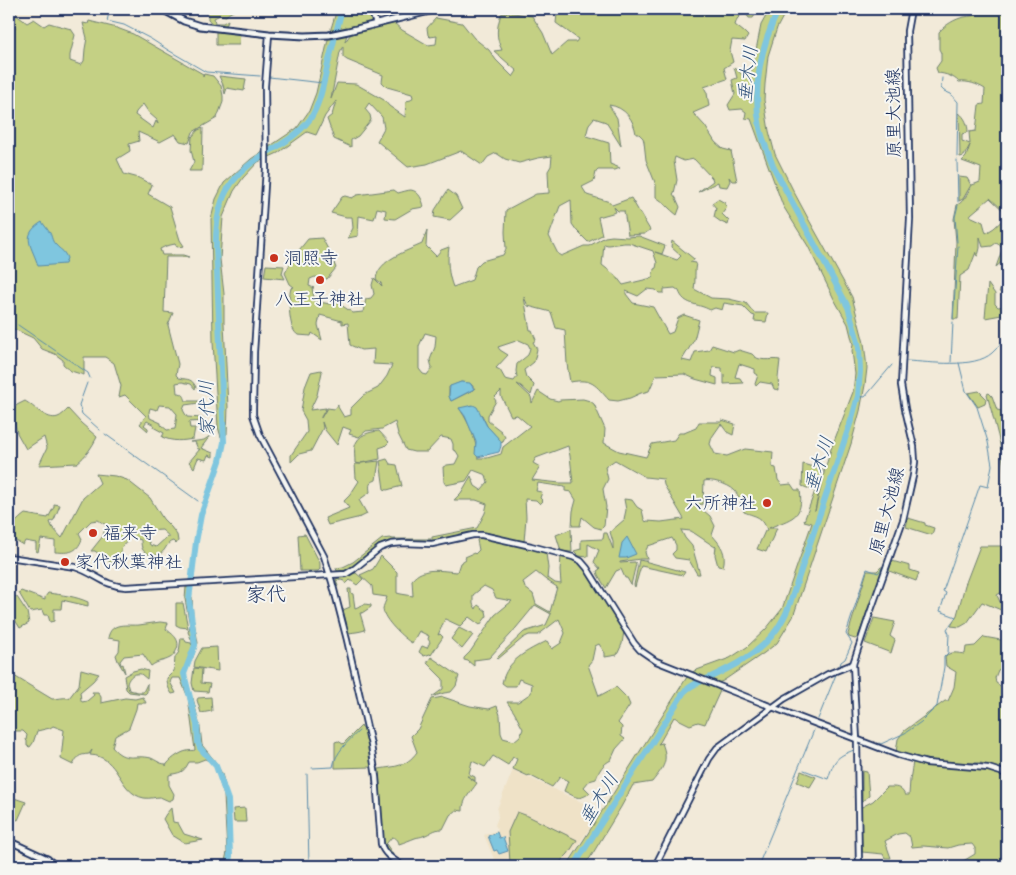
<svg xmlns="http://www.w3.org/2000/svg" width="1016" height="875" font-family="'Comic Neue','Klee One',sans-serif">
  <rect width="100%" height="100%" fill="#f2ead9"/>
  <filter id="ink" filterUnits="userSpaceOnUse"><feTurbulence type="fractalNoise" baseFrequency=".02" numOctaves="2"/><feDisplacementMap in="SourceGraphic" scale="10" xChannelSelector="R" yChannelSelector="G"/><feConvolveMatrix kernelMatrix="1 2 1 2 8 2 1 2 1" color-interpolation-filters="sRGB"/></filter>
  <g filter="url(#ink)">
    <!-- built -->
    <polygon fill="#efe2c7" points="513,770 590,806 590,808 599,814 569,859 560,866 497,866 484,835 498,830 495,825 498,817 497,809"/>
    <!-- green -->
    <g fill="#c4d084" stroke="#708071" fill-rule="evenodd">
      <path d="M9 9H19L15 14 27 23 34 19 44 26 49 23 71 29 75 35 70 55V61L81 65 84 61 85 49 87 38 83 23 88 24 89 21 117 28 133 34 203 74V77L204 74 213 76 221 86 223 96V102L217 118 193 132 189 143 180 141 175 134 160 142 138 132 139 141 129 144 130 151 117 159 124 174 139 178 152 185 148 194 170 207 180 240 184 246 177 247 175 244 166 246 160 249 162 255H183L189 257H166L164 312 173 313 168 325 178 364 176 375 179 378C189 380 191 378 196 387L195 389 191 384 182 382 176 383 177 393C184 393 184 396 186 401H199V403L185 405 183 410 187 417 202 418 204 421 189 422 190 428H195L193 439C182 441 173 442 162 437L164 433 153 427 154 425 147 421 144 425 148 428V431L140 424 146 416 125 395 119 397 121 386 114 363 105 357H84V375L71 371 63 364V360L55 354 42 349 33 338 14 329 9 330V26L16 28 9 18ZM143 104 149 113 157 120 158 124 156 121 153 128 135 115 136 112ZM159 405 170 406 177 414 175 429 167 430 161 425V423L150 418 149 412 150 408 157 410Z"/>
      <path d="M208 9H237C233 12 229 12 226 16L220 15 214 18 215 23H223L228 20 227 24 223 27 213 25 208 19Z"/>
      <path d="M337 9H368L372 22 348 30 345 42 350 35 379 24 394 23 402 30 428 45 436 44 437 36 430 37 428 35 427 28 436 18 462 23 474 38 489 50 496 60 513 77 517 71 494 51 502 50C495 37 497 27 501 14L508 12 532 16 543 33 552 55 567 42H576L578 39 556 23 557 14 561 9H710L712 10 721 11 726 9 741 11 744 9H756L755 15 753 18H749L746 14 741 15 737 19 735 25 744 32 748 36 745 41 732 40 730 51 733 62 724 68 727 79 704 87 707 93 709 106 693 113 705 126 715 142 723 149 731 151 737 181H732L729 177 730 181 727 187 719 186 718 182 698 192 713 181 712 178 694 159 684 161 675 157 674 161 677 180 674 193 673 194 676 198 680 207 677 215C669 209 664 202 656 197V185L646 160 644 142 643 138 639 134H636C634 120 625 107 609 105L617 118 621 146 606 122 594 118 589 124 586 136 609 143 610 164 620 168 615 170H598L596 172 594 181 582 187 587 195 610 202 612 205 631 198 650 230 644 234 628 235 624 211H618L614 207 616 212 598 217 602 235 588 242 577 231 572 224 571 200 560 206 549 236 558 254 561 256 584 246H589L605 237 612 236 627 237 639 236 665 246 662 254 655 252 677 260 681 256 671 247 672 241 694 259V260L690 262 696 263C694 271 696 280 694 289L711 298 729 299 746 303 754 313H768L766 322 754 321 755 316 752 315 743 306 724 303 722 310 715 308 710 310C698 303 684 306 679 291L675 288 664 289V293H659L656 290 647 289 638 296 626 291V294L633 303 653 307 668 334 673 332 678 318 684 315 699 320 694 340 682 360 691 362 695 352 709 350 712 345 734 352 739 350 752 354C759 363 770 358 780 360L778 378 779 390 774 389 772 384 760 382 756 386 755 384 758 375 755 373V369L739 364 735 377 740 378 743 383 724 384V374L722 372V368L713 367 712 376 717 378V385L695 379 684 374 656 375 649 391 641 393 630 398 618 401 609 400C595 385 593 378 570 382L567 364 565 330 556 328 551 312 528 306 524 297 530 330H532L536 340 533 342 537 349 534 362 524 370 526 377 534 385 531 395 521 386 517 384 531 397 532 403 538 391 550 399 558 401 560 400 583 399 590 401 594 404 605 429 604 443 619 451 646 457 652 444 674 440 679 433H684L696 428 699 422H722V420L735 424 733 435 727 432 721 424 712 437 710 444 715 454 727 456 745 449 773 452 772 467 776 468 778 480 782 485 791 484 795 490H800C804 519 791 518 769 528H777L766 552 757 549 765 531 767 530C762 516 757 517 744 512 742 505 739 495 734 490 728 484 711 479 704 481L703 504 697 505 710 516 715 526 712 535C721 545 727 553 723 567L718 566 715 555 716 546 715 547 691 531 681 530 685 538 692 546 700 574H697L689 560 675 558 672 554 676 550V545L672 538 648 546 645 552 647 559H640L620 562V563L635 562 636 564 631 585 627 578H625L621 569 616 571 606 588 598 575 597 571 600 569 594 562 599 550 588 544V557L579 556 574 551 581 549V540L603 539 604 533H607L613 549V542L610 532 625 519H624L626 510 624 499 632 500 637 507 642 510 644 519 646 522 647 521 661 522 684 519 664 485 663 479 645 477 615 460 605 467 608 479 603 489 606 507 604 526 601 529 594 527 582 517 580 526H572L573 511 576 500 571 492 565 491V487L538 483 536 491 542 492 540 498 543 501 540 504 536 500 525 499 526 517 524 542 488 533 478 532 432 541V537L477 528 485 513 487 504 476 500H454L461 493 471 476 475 486 481 490 488 482 486 475 473 470 466 481 446 485 444 482 443 467 447 465 455 464 459 456 456 451 453 450V444L451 439 441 437 427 452H414L406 450 398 434 395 422 382 429 366 431 359 437 349 434 351 430 343 427 337 445 325 430 322 422 323 428 311 451 299 454 291 462V455L307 432 306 420 301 411 305 387 311 372 321 370 322 372 317 395 310 410 326 408 321 417V418L327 408 335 409 338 405V407L344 417 351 415V408L364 395 378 388 387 376 392 365 373 364 374 349 361 350 350 345 348 323 342 324V321L320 315 318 325 322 340 312 333 311 336 298 335C296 334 294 331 293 329 289 320 288 298 291 288L294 287 290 284 285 273 295 255 308 239 322 238 330 253 336 268 327 279 315 277 310 279 309 286 314 288H312L315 302 325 303 329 304 335 301 353 313 363 312 366 299 371 298 374 294 372 285 374 278 382 286 381 283 376 279C378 260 407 251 422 244L427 230 426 246 436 256 441 250 449 247C447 261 448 274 453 287L472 280 476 267 482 261 503 255 506 249 505 232 506 210 536 194 549 193 548 171 551 166 552 156 538 158 519 163 505 159 496 153 488 157 482 165 461 151 427 164 408 167 377 141 384 128 382 117 369 103 365 109 370 115 371 120 358 136 351 140V147L334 139 327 119 332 115 336 101 325 116 316 135 307 132 278 153 258 162 243 178 234 191 223 217 220 259 224 294V323L228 407 227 434 221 437 218 427 213 342 211 219 216 199 224 183 251 159 297 128 309 111 316 93 329 35ZM343 46V57L347 60 383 75 382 82 387 87 412 94 413 97 411 100 406 101 405 117 389 106 384 100 356 84 337 83 331 99 340 52ZM624 243H629L653 251 657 263 656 268 654 269 652 278 623 285 616 276 602 265 604 244 608 245ZM425 333 436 336 435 347 430 360 432 368 427 375 423 374 419 369V346ZM519 340 528 344 530 348 528 355 517 364 516 371 517 377 514 381 505 379 500 370 496 368 508 355 500 350 498 347ZM461 382 471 384 475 389 451 401 449 396V387ZM501 391V396L511 416 517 415 530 426 503 447 501 454 487 458H478C475 452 477 448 475 442 472 430 466 418 459 408L482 415 487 426 502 443 505 437 501 431 488 421V415L496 401 494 398ZM568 446 570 456 573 483H560L532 480 540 467 533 463 536 458Z"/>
      <path d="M770 9H787L777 28 768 56 765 84 764 100 769 131 775 154 795 194 809 220 852 297 864 343 867 368 865 385 860 411 851 444 793 617 777 643 764 653 723 681 712 685 720 691 705 724 698 722 690 725 674 717 660 742 658 744 662 743C669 761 664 767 652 782L633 785 621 807 590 858 582 866H563L570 861 585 838 687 677 694 671 730 658 747 647 766 629 782 609 812 523 804 521 815 491 802 486 803 464 823 470 815 511 825 469 831 449 853 392 855 374 852 351 853 344 848 324 834 299 808 246 783 206 751 119 745 118 746 112 742 109 730 110 728 105 735 94 732 80 737 78 734 67 745 77 752 70 761 25Z"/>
      <path d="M980 9H1007V214L990 198 971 214 970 216 983 222 986 233 994 228 1007 216V292H999L1007 280 1005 259 996 267 1003 247 996 243 992 246 983 247 980 237V248L978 256 976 255V252L969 270 960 276 958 319H953L956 242 954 219 957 205C965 201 968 192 972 185L975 184 980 182 981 168 962 161 966 157 970 145 964 156 960 157 959 113C965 117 968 125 968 132L962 134V141L970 144 969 132 976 131 979 105 984 104 985 89C977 84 968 81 959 82 953 76 946 74 938 73L936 68 941 61V53L939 49V32C945 25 955 19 964 17 970 16 975 16 980 13Z"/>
      <polygon points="216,30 240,32 239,45 216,45"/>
      <polygon points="219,76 246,79 244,91 227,88 225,94 223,85"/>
      <polygon points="203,128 202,171 189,171 194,162 191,150 192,137 198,130"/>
      <polygon points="959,177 967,178 971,185 963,199 959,201"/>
      <path d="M394 190 398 193C402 192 408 190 411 190 419 191 423 201 424 207L412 209 395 219 385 218 386 210 377 208 374 219 359 216 358 236 348 238 353 228 352 217H346L331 213 342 197 345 196 352 198 357 195Z"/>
      <polygon points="448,190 456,196 462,209 450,220 434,217 435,210"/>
      <polygon points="718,199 725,203 725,205 727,207 722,214 729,221 728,225 721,222 714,217 716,208 712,203"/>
      <polygon points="266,265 284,266 282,273 285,279 264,277"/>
      <polygon points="988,284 995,294 995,304 998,307 1007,306 1007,314 985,318"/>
      <polygon points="979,391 986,398 985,404 978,407 968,393"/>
      <path d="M989 393 992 396 997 410 1002 411 1007 420V474L1005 477C1003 449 994 422 987 394Z"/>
      <path d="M25 401C34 406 47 421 58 417 61 416 65 412 68 409L81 423 97 437C92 447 86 456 77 463L39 465 47 448 44 437 26 449 17 433 14 419 11 412 17 405Z"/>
      <path d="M379 431 389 442 385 446 379 448 380 459 361 463 379 461 376 480C369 483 369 484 370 492L359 500 367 514 361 517 328 525 325 518 349 508 344 501 350 495 359 481 356 478 355 464H361L355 463C355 458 354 450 355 446 358 434 370 432 379 431Z"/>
      <polygon points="210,436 201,448 213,453 213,457 208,455 206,460 198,458 194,468 189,462 200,449 198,449 195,442 190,442 204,440"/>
      <polygon points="387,459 390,464 397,465 402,486 387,490 384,489 380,461"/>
      <path d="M96 474 115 476 127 480 150 498 163 519 171 527 177 535 178 541 176 544 173 541C165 543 167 551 159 554 153 557 144 554 142 548 141 545 141 542 141 540L131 537 121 548 122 565 110 562 95 551H91L103 536 106 525 98 520 91 521 79 533 82 539C77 553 69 553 55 552V541L41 539 38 552 36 551V543L25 541 23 545 16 541 9 539C9 528 17 520 25 514L48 518 54 507V504L60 505 54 520 50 522 52 527 62 538 83 498 100 483ZM162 530 170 537H167L156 547 150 545 147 537 146 531Z"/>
      <polygon points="908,518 925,523 925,525 934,528 932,535 906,527"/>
      <polygon points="571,529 572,552 561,551 556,535"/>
      <polygon points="305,534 320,563 320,569 318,571 300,571 298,535"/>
      <path d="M481 537 515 544 546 553 548 568 547 579 548 578 555 583 561 584 560 571 561 556 572 559 580 563 624 631 622 644 617 655 605 657V653L599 644 595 646 592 660 588 665 599 696 616 687 627 698 630 705 618 723 622 727 621 736 625 739 616 749 611 760C603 764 599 770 596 779L589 781 584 787 590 793C578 801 576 797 564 791L568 781 560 777 552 787 529 775 528 776 513 769 517 759 513 757 508 765 493 756 485 767 472 761 469 774 475 777V781L468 776H467L477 783C471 792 462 800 463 811L456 810 450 815 443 829C433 829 432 833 423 836 421 837 418 837 415 838 410 840 405 842 399 844 398 839 396 838 392 837L386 844 393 854 391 855 388 853 383 846 379 769C396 766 406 767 417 752L411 736 418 729 432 699 443 697 470 706 489 709 497 706 500 715 501 733 503 738 514 741 520 736 523 729 514 712 507 702H518L531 693 532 684 519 679 516 686H506L502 683C507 660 527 651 547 641L552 649 561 643 565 633 559 619 538 635H529L523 638 498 659 497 658 524 632 546 625 551 614 535 605 511 634 489 658 474 660V666L468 661 464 660V658L470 652 495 615 512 601 496 598 492 590 484 586 473 595V604L476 609 478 605 486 611 487 616 480 625 469 617 460 626 445 619 438 635 440 634 443 637 431 655 430 654 424 656 419 652 422 646 427 648 430 642 428 639 429 636 419 631 412 643C404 639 383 619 383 609 383 606 386 601 387 597L373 595 372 586 360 575 373 569 381 556 397 572V593L401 594 413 596 412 580C423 566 442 571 457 572L460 563 466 559 465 557 474 553 475 554 479 550 477 540ZM536 572 546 580 557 587 550 612 536 604 533 594 525 588 523 582Z"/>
      <polygon points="390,538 393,539 431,539 430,541 409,541 384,543 348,570 337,571 336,568 343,567 353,562 382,539"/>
      <polygon points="980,546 1007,546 1007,589 997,595 1000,602 1007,604 1007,614 1001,610 982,602 967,623 960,627 951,626 957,615 965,585"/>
      <polygon points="639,560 644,561 685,572 683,575 641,566 635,587 634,585"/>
      <polygon points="892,561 910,566 910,570 919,573 916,581 889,571"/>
      <polygon points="881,567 884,567 858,637 855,639 849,637 848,634 867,571 877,571"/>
      <polygon points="356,573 363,579 357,585 350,580 346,584 344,581 341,580 336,581 338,586 337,587 336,581 336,579 347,575"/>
      <path d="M186 587H188L189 595 192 597 193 616 198 643 193 657 185 673 186 681 191 694 187 695 180 678H172L170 682 176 693 172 694C168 688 167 684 167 678L174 671 175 657 179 652 181 638H184L186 642 191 643 192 645V641L188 632 190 626 185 599Z"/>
      <path d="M348 589H351V593L353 594 355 608 365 604 371 605V607L362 613H360L365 630C359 632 355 632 349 633L343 610 350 607Z"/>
      <path d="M21 591 45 600V597L48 593C62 595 75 596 88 602V606L62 600 61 609H54V621L50 622 48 615H44L42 610 30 612 19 593Z"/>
      <polygon points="13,596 17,597 27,612 29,623 20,628 15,620 9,624 9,599"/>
      <polygon points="176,603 183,603 188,628 180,627 176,625"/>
      <polygon points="874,618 895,622 890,636 895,640 891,653 865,643"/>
      <path d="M160 622 168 623 166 629C175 636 182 641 175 653 174 655 172 657 170 658 163 662 159 660 151 666L143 654 124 656 120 661 121 665 123 664 125 673 118 661 116 655 119 651 120 640 108 638C111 621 127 626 139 625 146 624 153 623 160 622Z"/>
      <polygon points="459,628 473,635 462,649 451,639"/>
      <path d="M984 637 1006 641 1007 637V668H1003L998 670 995 678 996 683 1002 687 1007 684V771L981 763 950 762 931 760 896 752 898 739 904 731 945 701H948L954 687 956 672 946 666 945 657C950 651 957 653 965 654L966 647 975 646Z"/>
      <polygon points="217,647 218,671 194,667 195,661 202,648"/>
      <polygon points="431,657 459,676 456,686 451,692 444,693 432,697 443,689 443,679 427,663"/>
      <polygon points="194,668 202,669 201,683 210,684 208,692 194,691 192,683"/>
      <path d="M81 669 99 674 93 681 80 692 81 700 82 702 87 701 94 695 92 692H98L101 697V703L125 698 135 699 143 697 146 703H137L136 709 129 728 115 736 112 747C125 763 135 754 151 758 156 760 160 764 166 764V766C168 761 180 752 187 751 190 750 193 751 195 750L188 697 193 698 200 727 202 745 215 761V762H216L222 774 230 803 231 858 230 866H224L227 852 224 796 215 768 211 762 205 759 197 762H189C183 774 180 772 169 775V785L174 794 173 799 169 801 160 797C155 797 150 799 144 798 118 793 120 756 90 755L92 750 89 754C78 755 78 756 73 765L61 759 64 730 53 726 50 728 37 731 33 743 30 747 27 746V741L26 740 27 735 23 731H12L9 733V685L14 676 52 699C59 699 62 697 69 698L79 685Z"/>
      <path d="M141 669 148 671 147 679 141 674C133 673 130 676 127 683L129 690 138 692H143L147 684V692L145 694 129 692 126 689 124 676 133 671Z"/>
      <polygon points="211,697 212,711 201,713 197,700 198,698"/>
      <polygon points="361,726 365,729 373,767 335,768 335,742 338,741 343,744"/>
      <path d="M913 762C928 765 942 767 957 768 974 770 989 770 1005 775V783L1001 802 1007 805V866H942L960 863 975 854V848L972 844 958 845 948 848 923 846 912 847 910 837 905 833 898 834 885 841 891 858H885L883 854 862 852 860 808 873 801 887 787C896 787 900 786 905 795H909L910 780Z"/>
      <polygon points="801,771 816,777 810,787 797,782"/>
      <polygon points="862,771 867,772 869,796 862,801"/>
      <polygon points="14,798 26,802 18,820 9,817"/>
      <polygon points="171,808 173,822 178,823 184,834 203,840 185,843 172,835 163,819 166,814"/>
      <polygon points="245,808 246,822 234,822 233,809"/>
      <polygon points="517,812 528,816 577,840 568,854 559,863 550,866 517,866 510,863 508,832"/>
    </g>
    <!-- water -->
    <g fill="#7fc6df" stroke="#578aab">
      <path d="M42 222C45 226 48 230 50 233 52 237 52 242 56 245 61 251 63 249 67 258L65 264 38 266C33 247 19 236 42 222Z"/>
      <polygon points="461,382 470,383 474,389 451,401 449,396 450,386"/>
      <polygon points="473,405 477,407 487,426 501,441 501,446 499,452 478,457 475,454 476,442 465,416 459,408"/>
      <polygon points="627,537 636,554 626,558 619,558 622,543"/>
      <polygon points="497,832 499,838 503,837 508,851 499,854 497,850 494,851 488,836"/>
    </g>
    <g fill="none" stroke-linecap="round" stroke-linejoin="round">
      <!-- stream -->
      <g stroke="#578aab" stroke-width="1">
        <polyline points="110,9 107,21 124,25 151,39 168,50 206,72 260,76"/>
        <polyline points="269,77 323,83"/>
        <polyline points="942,78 941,88 944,91 951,94 958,102 957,157"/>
        <polyline points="957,160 958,202"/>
        <polyline points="957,242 955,217 958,205"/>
        <polyline points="953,319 958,246"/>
        <polyline points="18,325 88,373 90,378"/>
        <path d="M907 361C930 362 974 369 992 353 998 348 1002 341 1007 335"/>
        <polyline points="951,362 953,322"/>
        <polyline points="87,383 79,405 82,414 100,430"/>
        <polyline points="858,396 865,397 892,365"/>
        <polyline points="105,434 198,501"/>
        <polyline points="202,503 205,504"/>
        <polyline points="839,668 841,662 845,659 852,643 846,634 867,569 878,573 883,567 890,549"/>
        <polyline points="818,719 837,672"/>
        <polyline points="879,743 881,744 905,733 921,722 937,706 944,667 944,657 948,653 949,634 947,629 956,617 940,611 946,593 943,591 980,485 988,487 992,465 988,442 977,407 966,391 959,363"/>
        <path d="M312 768 333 767C335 753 349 740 359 731"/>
        <path d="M804 770 828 779C834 761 835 757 854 750"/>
        <polyline points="307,774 309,866"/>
        <polyline points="758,866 814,730"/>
      </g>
      <!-- river -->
      <g stroke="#7fc6df" stroke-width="6">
        <path d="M228 866 230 856 228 800 216 766 200 748 198 743 197 725 184 674 195 645 189 600 196 542 201 515 220 461 224 442 216 247C215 200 228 176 268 152 284 143 299 134 310 119 320 104 323 85 327 68 332 49 337 29 342 9"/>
        <path d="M574 866 684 692C692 683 704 681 715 675 742 662 769 647 783 619 787 612 790 604 792 597L852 418 858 396 860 371 859 348 857 338 848 307 774 168C769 155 763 142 760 128 752 88 761 45 779 9"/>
      </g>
      <defs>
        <g id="tertiary">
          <polyline points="371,9 376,24"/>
          <path d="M269 34 265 86 266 169 254 352 253 408V415L260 435 324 556 332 582 347 640 371 745 376 777 381 844C384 855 394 860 403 866"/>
          <path d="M9 557 75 567C95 573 104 586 126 587L346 574 354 569 380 548 391 544 403 543 432 544 473 535H482L531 546 573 557 581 561 587 568 634 643 640 650 656 661 772 707 898 755 926 763 988 768 1007 774"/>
          <polyline points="9,841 48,859 56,866"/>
          <polyline points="655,866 709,759 717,748 784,699 828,674 853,664"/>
        </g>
        <polyline id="secondary" points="859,866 857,740 853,664 870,613 903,520 913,476 915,462 914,447 905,409 901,385 910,219 907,31 911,9"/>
        <polyline id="primary" points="162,9 184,21 200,26 269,34 305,36 329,35 348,31 438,9"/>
      </defs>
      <!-- tertiary casing -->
      <use href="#tertiary" stroke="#1b2f5e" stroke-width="8"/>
      <!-- secondary casing -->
      <use href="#secondary" stroke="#1b2f5e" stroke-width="8"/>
      <!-- primary casing -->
      <use href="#primary" stroke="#1b2f5e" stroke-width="9"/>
      <!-- tertiary -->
      <use href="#tertiary" stroke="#f6f6f2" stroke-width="4.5"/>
      <!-- secondary -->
      <use href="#secondary" stroke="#f6f6f2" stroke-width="4.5"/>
      <!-- primary -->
      <use href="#primary" stroke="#f6f6f2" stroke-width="5"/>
    </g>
  </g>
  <!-- markers -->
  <g fill="#c8321e" stroke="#f6f6f2" stroke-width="2">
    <circle cx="274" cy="258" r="5"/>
    <circle cx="320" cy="280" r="5"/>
    <circle cx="767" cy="503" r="5"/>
    <circle cx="93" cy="533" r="5"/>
    <circle cx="65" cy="562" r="5"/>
  </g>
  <g text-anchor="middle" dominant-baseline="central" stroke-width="4" stroke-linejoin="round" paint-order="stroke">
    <!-- street labels -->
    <g font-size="18" fill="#1b2f5e" stroke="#f6f6f2">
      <text transform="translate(894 113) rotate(-91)">原里大池線</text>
      <text transform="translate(887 511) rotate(-75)">原里大池線</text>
    </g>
    <!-- poi labels -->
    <g font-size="18" fill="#1b2f5e" stroke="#f6f6f2" text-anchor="start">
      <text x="284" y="258">洞照寺</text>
      <text x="320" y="299" text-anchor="middle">八王子神社</text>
      <text x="757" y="503" text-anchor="end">六所神社</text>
      <text x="103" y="533">福来寺</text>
      <text x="75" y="562">家代秋葉神社</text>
    </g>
    <!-- water labels -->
    <g font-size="19" font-style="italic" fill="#34557e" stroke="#f6f6f2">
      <text transform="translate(748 74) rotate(-83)">垂木川</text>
      <text transform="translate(207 408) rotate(-91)">家代川</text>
      <text transform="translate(819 464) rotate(-72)">垂木川</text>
      <text transform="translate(599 799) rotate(-58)">垂木川</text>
    </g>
    <!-- quarter labels -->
    <g font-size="20" fill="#1b2f5e" stroke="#f6f6f2">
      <text x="266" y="594">家代</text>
    </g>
  </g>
  <!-- margin -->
  <rect width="1016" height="875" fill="none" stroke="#f6f6f2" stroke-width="30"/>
  <rect x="15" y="15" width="986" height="845" fill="none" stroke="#1b2f5e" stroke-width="2" filter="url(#ink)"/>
</svg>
